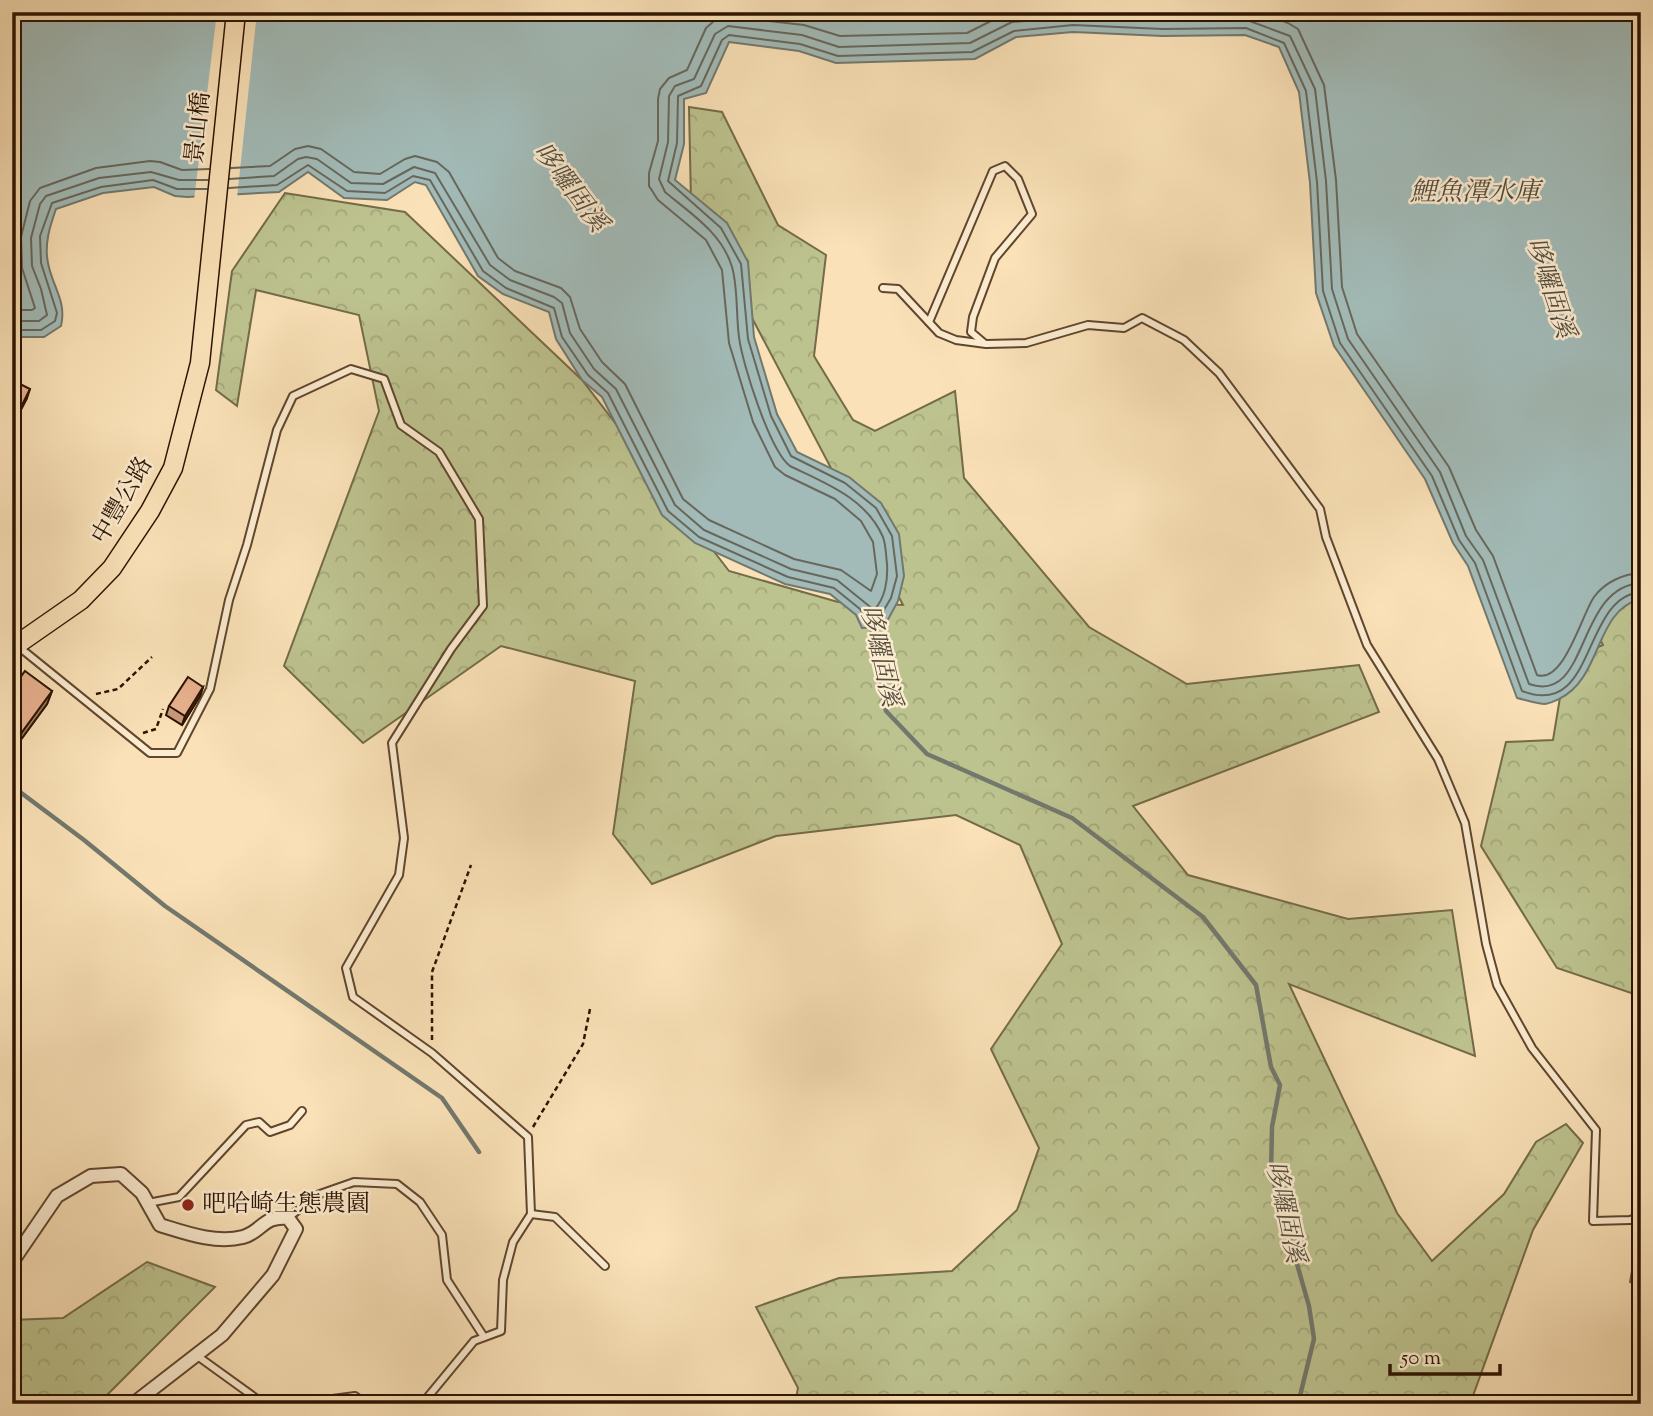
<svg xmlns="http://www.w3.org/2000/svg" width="1653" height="1416" font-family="'Sorts Mill Goudy','Noto Serif TC',serif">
  <defs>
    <pattern id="forest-crowns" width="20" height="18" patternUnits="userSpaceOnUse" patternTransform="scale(1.75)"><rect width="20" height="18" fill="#bdc38f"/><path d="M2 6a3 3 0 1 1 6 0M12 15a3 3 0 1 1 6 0" fill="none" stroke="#a3a77a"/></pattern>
  </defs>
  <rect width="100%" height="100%" fill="#fae1b7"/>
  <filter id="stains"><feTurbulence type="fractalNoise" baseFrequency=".00286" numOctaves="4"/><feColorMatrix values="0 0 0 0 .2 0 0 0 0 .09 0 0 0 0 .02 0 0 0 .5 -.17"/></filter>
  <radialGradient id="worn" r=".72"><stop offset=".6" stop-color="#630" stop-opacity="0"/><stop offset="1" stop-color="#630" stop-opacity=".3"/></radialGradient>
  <!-- forest -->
  <g fill="url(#forest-crowns)" stroke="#746b48" stroke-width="2">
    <polygon points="689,107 722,112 778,225 826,255 814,356 853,420 875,431 955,391 964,478 1089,627 1187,684 1359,665 1379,712 1133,806 1188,875 1348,919 1452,910 1475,1056 1289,984 1397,1213 1432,1261 1504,1194 1536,1142 1566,1124 1583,1143 1533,1230 1470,1404 795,1404 798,1388 756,1307 839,1278 952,1271 1017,1210 1039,1148 991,1049 1062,944 1020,845 956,815 776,836 652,884 613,834 635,681 501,646 363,743 284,666 379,411 359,315 256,290 237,406 216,390 232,271 285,193 405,212 582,380 729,571 838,602 903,605 691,202"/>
    <polygon points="1641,578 1641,979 1637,995 1557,968 1481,846 1506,742 1553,740 1566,661 1603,645 1581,604"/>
    <polygon points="1641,1237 1641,1287 1630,1282 1638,1238"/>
    <polygon points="147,1262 215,1287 98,1404 12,1404 12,1320 63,1318"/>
  </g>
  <!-- water -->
  <path fill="#a2bbb8" stroke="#73786e" stroke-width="2" d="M12 12H1641V599C1594 610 1603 678 1559 699 1554 701 1549 704 1544 704 1535 703 1526 700 1517 698L1468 566 1453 543 1425 479 1334 346 1316 293 1310 183 1299 92 1279 47 1245 35 1163 36 1073 32 1016 37 975 59 836 63 799 51 729 42 706 93 684 99V144L675 180 727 223 748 262 754 337 777 414 797 452 849 477 881 503 899 534 904 576 898 601 884 627 862 628 856 615 830 594 785 584 695 543 662 515 602 397 582 380 556 339 549 312 503 294 478 276 426 185 415 182 387 200 344 198 308 172 279 192 187 197 175 196 154 187 103 193 56 209C50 226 44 244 48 263 52 286 67 301 61 326L44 337H12Z"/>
  <!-- pier -->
  <polygon fill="#fae1b7" points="217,12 257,12 237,198 194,200"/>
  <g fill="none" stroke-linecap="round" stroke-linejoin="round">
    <!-- shore -->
    <g stroke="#67675c" stroke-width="2">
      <path d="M1259 12 1288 23 1298 29 1324 85 1336 180 1342 287 1357 334 1449 467 1476 530 1493 556 1537 675C1564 684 1582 614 1594 597 1605 582 1623 574 1641 573"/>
      <polyline points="231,168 270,166 295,149 308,146 321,149 354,172 380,174 405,159 415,156 437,162 449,172 498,258 515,271 561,288 570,297 580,329 602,362 625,384 683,499 709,520 794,559 841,570 871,591 877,574 873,542 861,521 835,499 785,475 775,467 753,422 729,343 722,270 706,240 658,200 649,186 649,173 658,141 658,99 660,89 669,78 687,70 706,28 714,21 724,16 804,25 840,36 967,33 1009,12"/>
      <path d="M229 179 274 176 298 159 306 157 317 159 351 183 383 184 414 167 435 173 490 265 510 280 554 297 562 303 570 333 594 369 616 389 675 505 704 530 791 569 837 580 874 610C885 599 888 580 887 564 886 556 886 545 883 537 866 498 825 483 790 466 770 451 742 363 739 337 736 316 738 287 732 267 722 233 690 213 665 192L659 179 668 142 669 96 675 86 694 79 715 34 728 26 802 35 839 47 970 43 1012 22 1073 17 1163 20H1247L1290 36 1315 89 1326 181 1332 289 1348 339 1440 472 1466 536 1483 560 1529 684C1590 705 1575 587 1641 583"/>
      <path d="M229 188 277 185 308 165 347 191 385 193 413 176 430 180 483 271 506 288 554 308 562 337 588 375 608 393 668 511 699 537 788 577 834 588 860 609 866 620H878L891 598 897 576 892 536 876 508 845 483 791 456 771 416 748 339 741 264 721 228 668 181 677 143 678 96 701 86 722 40 729 35 800 44 838 56 972 52 1014 31 1073 25 1163 29 1246 28 1284 43 1306 91 1317 182 1323 291 1340 343 1432 476 1459 540 1475 563 1522 691C1597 720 1581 597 1641 592"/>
      <polyline points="12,310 32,310 35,308 22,268 21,237 30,201 40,188 96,168 150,161 160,162 182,170 209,169"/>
      <polyline points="12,321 39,321 47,315 41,289 32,266 31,238 40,204 46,196 99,178 151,172 179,180 208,180"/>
      <polyline points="12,330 41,330 55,321 57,313 41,263 40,236 52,203 101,187 153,180 177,189 207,189"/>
    </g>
    <!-- stream -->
    <g stroke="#73786e" stroke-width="4.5">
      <polyline points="870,622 886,711 927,754 1072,818 1203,917 1256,985 1271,1067 1280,1085 1272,1127 1271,1173 1309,1306 1314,1339 1298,1404"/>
      <polyline points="12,786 84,840 165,906 442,1098 479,1152"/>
    </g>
    <defs>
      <g id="lane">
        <polyline points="883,288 898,289 939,333 956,340 986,344 1026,343 1088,325 1124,328 1142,318 1184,340 1219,373 1320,509 1326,537 1367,645 1438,759 1465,823 1486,944 1497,985 1532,1048 1596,1130 1593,1221 1630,1220 1641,1216"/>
        <polyline points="929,322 993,171 1005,166 1018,179 1032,214 995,258 973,317 971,332 984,343"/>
        <polyline points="19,647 150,753 177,753 210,689 229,600 247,545 277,430 293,396 351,369 384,379 401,425 439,452 479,519 483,606 451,649 392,743 404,838 399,875 346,968 353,997 432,1053 528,1137 531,1214 513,1242 503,1280 501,1331 474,1341 422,1404"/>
        <polyline points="148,1203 179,1197 246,1125 259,1122 270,1132 290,1125 302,1111"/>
        <polyline points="531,1214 555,1217 605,1266"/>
        <polyline points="288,1218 317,1195 354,1182 397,1184 420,1202 442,1235 447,1280 484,1337"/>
        <polyline points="196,1355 257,1399 281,1404"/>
        <polyline points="295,1404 355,1396 366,1404"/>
      </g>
      <path id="street" d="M12 1262 57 1196 91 1176 121 1174 142 1193 160 1225C186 1233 216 1244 243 1237 262 1232 263 1215 288 1218L296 1229 273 1275 222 1335 133 1404"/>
      <polyline id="primary" points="12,648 81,600 112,568 150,511 173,468 200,363 236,12"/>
    </defs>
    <!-- lane casing -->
    <use href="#lane" stroke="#60462e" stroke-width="10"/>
    <!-- street casing -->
    <use href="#street" stroke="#60462e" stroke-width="16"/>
    <!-- primary casing -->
    <use href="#primary" stroke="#2c1300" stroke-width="21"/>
    <!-- path -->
    <g stroke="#2c1300" stroke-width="2.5" stroke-dasharray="5 3.5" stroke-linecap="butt">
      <polyline points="96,694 118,689 152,657"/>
      <polyline points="143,733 156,729 163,709"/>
      <polyline points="432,1040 432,972 471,865"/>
      <polyline points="533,1127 583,1044 590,1009"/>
    </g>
    <!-- lane -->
    <use href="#lane" stroke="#fcecd0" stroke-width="6"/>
    <!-- street -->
    <use href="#street" stroke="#fcecd0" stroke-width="12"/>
    <!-- primary -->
    <use href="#primary" stroke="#fae1b7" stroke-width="18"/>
  </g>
  <!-- wall -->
  <g fill="#c8987b" stroke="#2c1300" stroke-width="2">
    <polygon points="12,380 27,398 15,421 12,420"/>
    <polygon points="203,687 200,696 182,725 166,715 169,706"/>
    <polygon points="12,689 52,691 47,704 17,745 12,742"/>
  </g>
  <!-- shaded-wall -->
  <g fill="#a27c64" stroke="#2c1300" stroke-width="2">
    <polygon points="30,389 27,398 15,421 18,413"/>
    <polygon points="203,687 200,696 182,725 185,716"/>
    <polygon points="52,691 47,704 17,745 22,732"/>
  </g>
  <!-- building -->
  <g fill="#e8b18f" stroke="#2c1300" stroke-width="2">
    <polygon points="12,380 30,389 18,413 12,409"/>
    <polygon points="25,671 52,691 22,732 12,725 12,718 19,709 12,705 12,689"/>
    <polygon points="188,677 203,687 185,716 169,706"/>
  </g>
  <!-- markers -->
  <circle fill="#8f2418" stroke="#fcecd0" stroke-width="2.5" cx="188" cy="1205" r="7"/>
  <g text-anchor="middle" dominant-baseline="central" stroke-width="5" stroke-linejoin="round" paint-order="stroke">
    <!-- street labels -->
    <g font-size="24" fill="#2c1300" stroke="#fcecd0">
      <text transform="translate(199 128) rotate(-84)">景山橋</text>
      <text transform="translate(123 501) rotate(-60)">中豐公路</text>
    </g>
    <!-- poi labels -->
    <g font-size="24" fill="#2c1300" stroke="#fcecd0" text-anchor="start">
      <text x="202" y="1205">吧哈崎生態農園</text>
    </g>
    <!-- water labels -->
    <g font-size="26" font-style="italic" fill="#554e40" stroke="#fcecd0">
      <text transform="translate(569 188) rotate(53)">哆囉固溪</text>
      <text x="1475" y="193">鯉魚潭水庫</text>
      <text transform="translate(1549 288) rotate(72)">哆囉固溪</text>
      <text transform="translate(879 656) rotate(77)">哆囉固溪</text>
      <text transform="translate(1284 1212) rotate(78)">哆囉固溪</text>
    </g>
  </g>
  <!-- margin -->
  <rect width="1653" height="1416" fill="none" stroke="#fae1b7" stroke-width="42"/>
  <rect x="14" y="14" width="1625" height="1388" fill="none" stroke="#2c1300" stroke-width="3.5"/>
  <rect x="21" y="21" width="1611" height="1374" fill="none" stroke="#2c1300" stroke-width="2"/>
  <!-- scale -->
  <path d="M1390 1364v10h110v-10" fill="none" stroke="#2c1300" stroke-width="3.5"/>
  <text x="1401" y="1364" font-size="21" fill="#2c1300" stroke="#fcecd0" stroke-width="5" paint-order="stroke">50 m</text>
  <rect width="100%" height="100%" filter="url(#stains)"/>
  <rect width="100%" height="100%" fill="url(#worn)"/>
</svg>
